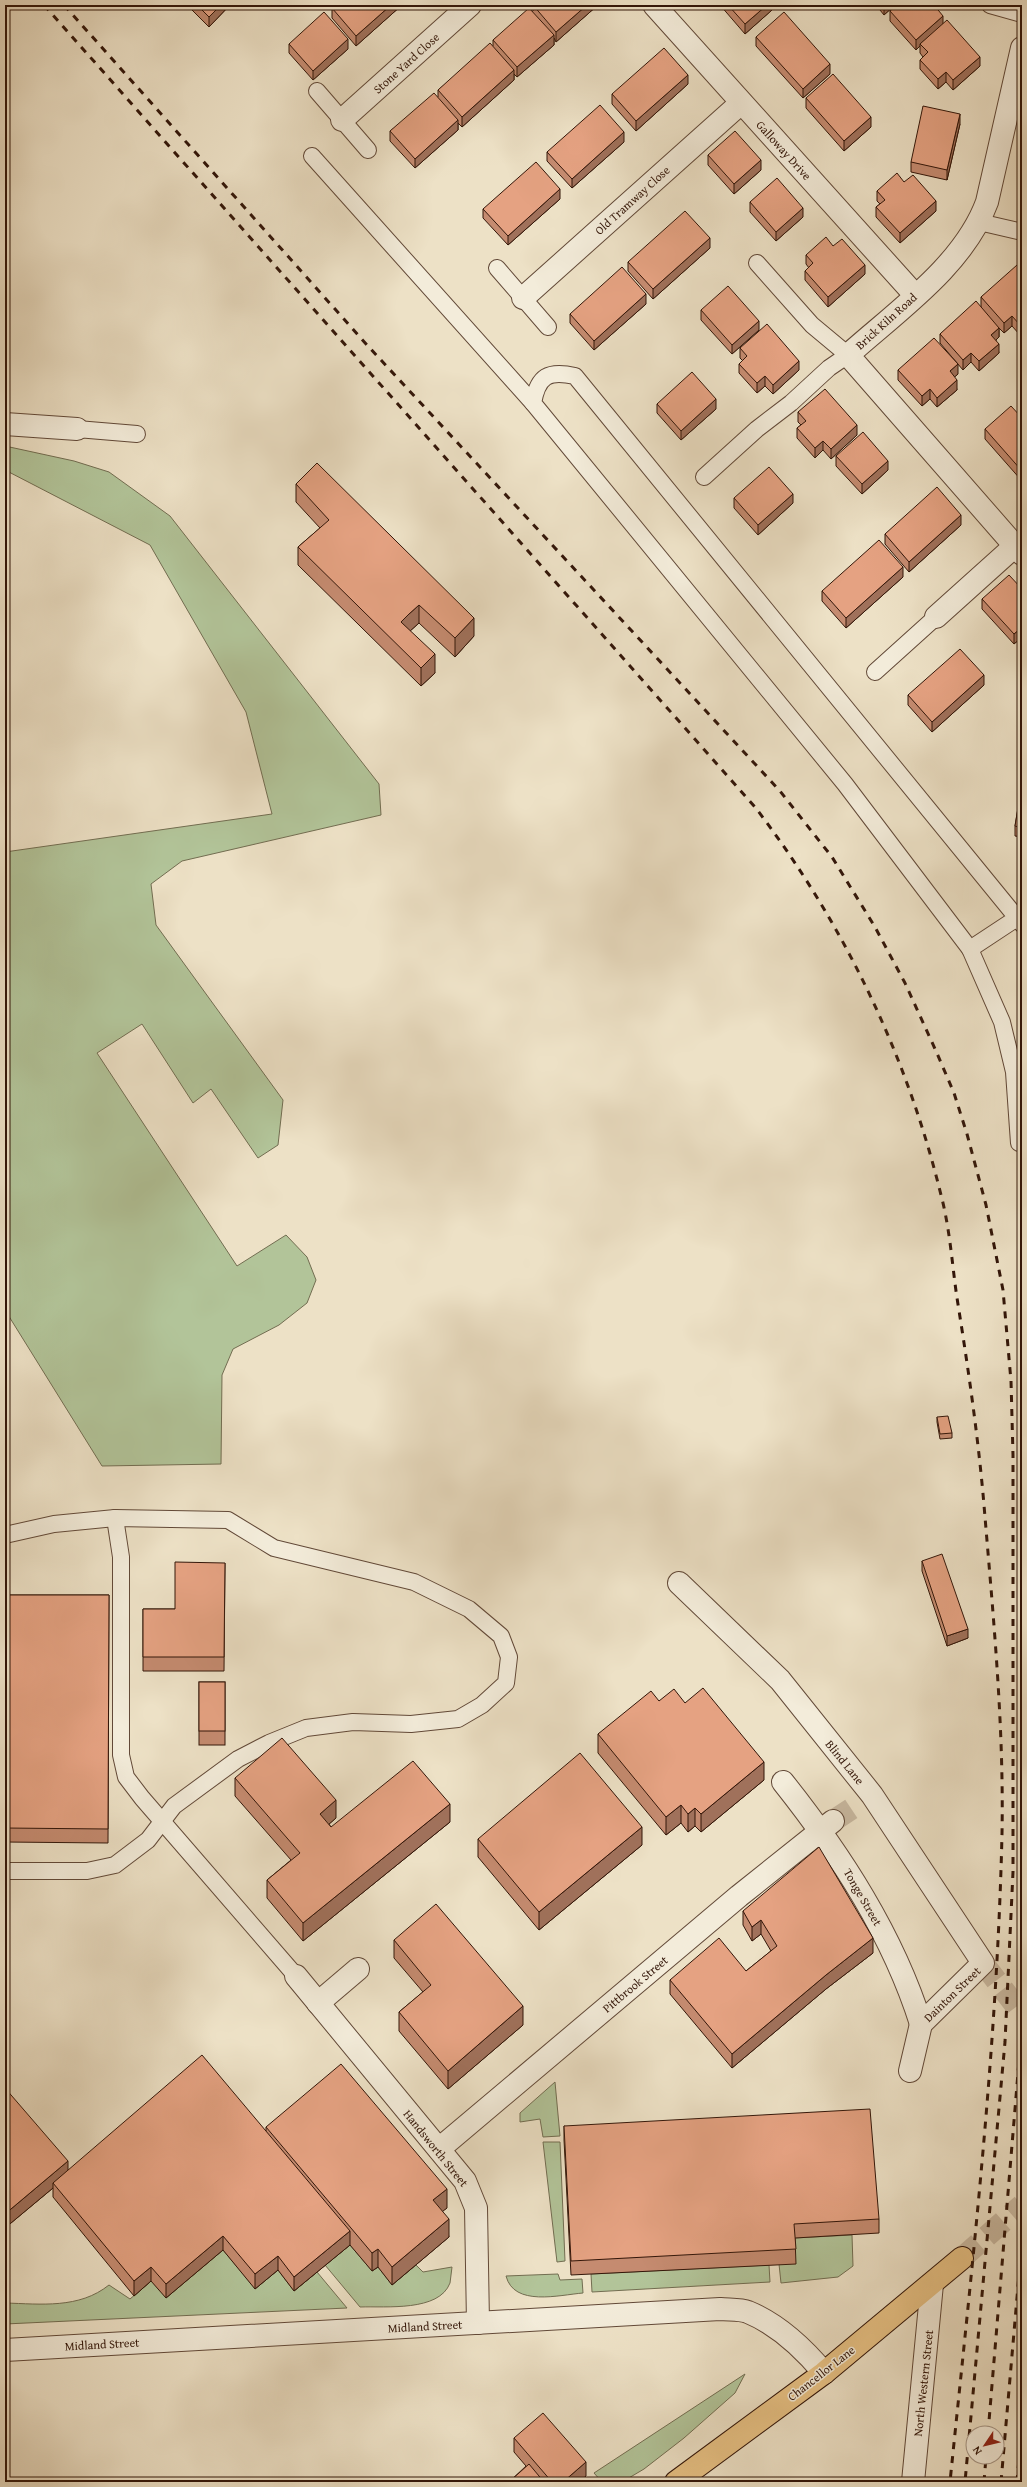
<svg xmlns="http://www.w3.org/2000/svg" width="1027" height="2487" font-family="'Gentium Book Plus',serif">
  <rect width="100%" height="100%" fill="#ede1c6"/>
  <filter id="stains"><feTurbulence type="fractalNoise" baseFrequency=".005" numOctaves="4"/><feColorMatrix values="0 0 0 0 .2 0 0 0 0 .09 0 0 0 0 .02 0 0 0 .5 -.17"/></filter>
  <radialGradient id="worn" r=".72"><stop offset=".6" stop-color="#630" stop-opacity="0"/><stop offset="1" stop-color="#630" stop-opacity=".3"/></radialGradient>
  <!-- green -->
  <g fill="#b2c499" stroke="#726d51">
    <polygon points="5,446 74,461 109,472 170,516 379,784 381,815 182,861 151,884 156,925 283,1100 278,1145 258,1158 211,1089 193,1103 142,1024 97,1053 237,1266 286,1235 307,1257 316,1280 307,1303 279,1325 233,1349 222,1375 221,1464 102,1466 5,1310 5,852 272,814 246,712 150,545 5,470"/>
    <polygon points="555,2082 560,2136 543,2137 540,2119 520,2122 520,2113"/>
    <polygon points="543,2142 560,2142 565,2261 557,2262"/>
    <polygon points="852,2235 853,2266 838,2277 781,2283 779,2264 794,2238"/>
    <path d="M350 2245 372 2271 378 2267 392 2285 416 2265 423 2272 452 2267C451 2272 451 2278 450 2283 439 2312 386 2306 360 2307L325 2265Z"/>
    <path d="M223 2250 255 2288 278 2270 294 2291 317 2272 347 2308 5 2324V2303C41 2304 79 2309 109 2285L130 2299 151 2281Z"/>
    <polygon points="769,2265 770,2282 592,2292 591,2274"/>
    <path d="M558 2274 560 2280 582 2279 583 2293C559 2295 514 2307 506 2276Z"/>
    <polygon points="745,2374 735,2393 684,2438 644,2469 622,2482 602,2482 594,2473"/>
  </g>
  <g fill="none" stroke-linecap="round" stroke-linejoin="round">
    <!-- minor-tunnel -->
    <g stroke="#c8b8a0" stroke-width="22" stroke-dasharray="22 11" stroke-linecap="butt">
      <polyline points="833,1821 860,1803"/>
      <polyline points="983,1963 1022,2014"/>
    </g>
    <!-- trunk-tunnel -->
    <polyline stroke="#c8b8a0" stroke-width="22" stroke-dasharray="22 11" stroke-linecap="butt" points="962,2258 1022,2205"/>
    <defs>
      <g id="service">
        <polyline points="990,5 1022,14"/>
        <polyline points="317,91 368,150"/>
        <polyline points="312,156 533,403"/>
        <polyline points="979,222 1022,232"/>
        <polyline points="497,268 548,327"/>
        <polyline points="77,429 137,434"/>
        <polyline points="704,477 757,429 791,403 829,368 848,355 812,325 757,263"/>
        <polyline points="875,672 936,617"/>
        <path d="M1017 918 970 949 845 784 533 403C538 376 548 370 575 376L1022 924"/>
        <polyline points="970,949 1002,1022 1014,1072 1019,1143"/>
        <polyline points="115,1518 121,1557 121,1755 126,1777 142,1798 296,1976"/>
        <polyline points="5,1535 54,1524 115,1518 228,1520 274,1548 414,1582 469,1609 501,1636 509,1657 506,1683 482,1705 458,1719 411,1724 353,1722 306,1728 269,1743 238,1759 174,1806 148,1840 115,1865 87,1871 5,1871"/>
      </g>
      <g id="minor">
        <polyline points="654,5 915,295"/>
        <path d="M1022 48 987 202C964 265 897 311 848 355L1022 554"/>
        <polyline points="342,120 470,5"/>
        <polyline points="523,298 741,103"/>
        <polyline points="5,424 77,429"/>
        <polyline points="936,617 1015,546"/>
        <polyline points="679,1583 780,1680 872,1795 983,1963 921,2024 910,2071"/>
        <path d="M783 1782C841 1855 893 1935 921 2024"/>
        <polyline points="296,1976 465,2181 476,2208 478,2323"/>
        <polyline points="318,2003 358,1969"/>
        <polyline points="439,2149 739,1896 833,1821"/>
        <path d="M5 2350 720 2309C729 2310 740 2309 748 2312 777 2324 804 2349 824 2373"/>
        <polyline points="913,2482 932,2284"/>
      </g>
      <polyline id="trunk" points="676,2482 824,2373 962,2258"/>
    </defs>
    <!-- service casing -->
    <use href="#service" stroke="#624938" stroke-width="18"/>
    <!-- minor casing -->
    <use href="#minor" stroke="#624938" stroke-width="24"/>
    <!-- trunk casing -->
    <use href="#trunk" stroke="#331609" stroke-width="24"/>
    <!-- service -->
    <use href="#service" stroke="#f3ecda" stroke-width="16"/>
    <!-- minor -->
    <use href="#minor" stroke="#f3ecda" stroke-width="22"/>
    <!-- trunk -->
    <use href="#trunk" stroke="#e6c083" stroke-width="22"/>
    <!-- rail -->
    <g stroke="#331609" stroke-width="3" stroke-dasharray="7 7" stroke-linecap="butt">
      <path d="M44 5 755 807C843 922 907 1055 941 1195 950 1229 952 1264 957 1298 968 1367 978 1435 984 1505 993 1614 1004 1724 1002 1834 997 2050 972 2266 950 2482"/>
      <polyline points="64,5 367,345 780,791 832,857 875,927 905,983 936,1051 954,1093 967,1134 986,1205 1003,1290 1011,1381 1013,1455 1013,1872 1005,2042 965,2482"/>
      <polyline points="988,2433 1022,2025"/>
      <polyline points="984,2482 986,2457"/>
      <polyline points="1001,2482 1022,2240"/>
      <polyline points="1017,2482 1022,2424"/>
    </g>
  </g>
  <!-- wall -->
  <g fill="#c58b70" stroke="#331609">
    <polygon points="187,5 230,5 209,27"/>
    <polygon points="402,5 356,46 332,18 332,8"/>
    <polygon points="533,5 598,5 556,42 554,38 554,45 517,77 514,74 514,80 462,127 458,123 458,130 415,168 390,141 390,131 438,97 438,90 493,46 493,40 533,11"/>
    <polygon points="720,5 772,5 772,10 745,34"/>
    <polygon points="876,5 895,5 884,15"/>
    <polygon points="890,11 943,23 980,66 953,90 946,82 938,89 920,69 920,60 923,57 920,53 920,46 916,50 890,21"/>
    <polygon points="756,37 830,74 803,98 756,46"/>
    <polygon points="289,44 348,49 313,80 289,53"/>
    <polygon points="688,84 636,131 612,104 612,94"/>
    <polygon points="806,98 871,127 844,151 806,108"/>
    <polygon points="960,124 947,180 911,172 911,162"/>
    <polygon points="624,142 572,188 547,161 547,152"/>
    <polygon points="708,155 761,170 734,194 708,165"/>
    <polygon points="904,182 936,211 900,243 876,217 876,207 880,204 877,201 877,191"/>
    <polygon points="560,199 508,245 483,218 483,209"/>
    <polygon points="750,202 803,217 776,241 750,212"/>
    <polygon points="833,246 865,274 828,307 805,280 805,271 809,268 806,264 806,255"/>
    <polygon points="710,248 653,299 628,271 628,262"/>
    <polygon points="1022,270 1020,335 1012,326 1004,333 999,328 999,337 996,340 999,353 979,371 971,362 963,370 940,343 940,334 981,307 981,297"/>
    <polygon points="646,304 594,350 570,323 570,314"/>
    <polygon points="701,310 759,330 732,354 701,320"/>
    <polygon points="740,348 799,370 773,394 765,386 757,393 739,373 739,364 743,361 740,358"/>
    <polygon points="898,370 958,374 954,377 957,390 937,407 930,399 922,406 898,380"/>
    <polygon points="657,404 716,409 681,440 657,413"/>
    <polygon points="798,412 857,435 831,459 823,450 815,458 797,438 797,428 801,425 798,422"/>
    <polygon points="1022,418 1022,481 985,439 985,429"/>
    <polygon points="836,456 888,470 862,494 836,466"/>
    <polygon points="296,484 474,636 455,657 419,623 410,631 435,673 421,686 298,565 298,547 320,528 296,502"/>
    <polygon points="734,498 793,503 758,535 734,508"/>
    <polygon points="961,525 909,572 885,544 885,534"/>
    <polygon points="903,577 846,628 822,601 822,591"/>
    <polygon points="1022,589 1022,637 1014,644 982,609 982,599"/>
    <polygon points="984,685 932,732 908,705 908,695"/>
    <polygon points="1022,784 1022,837 1015,836 1015,826"/>
    <polygon points="937,1417 952,1433 952,1438 940,1439 937,1422"/>
    <polygon points="922,1561 968,1638 947,1646 922,1571"/>
    <polygon points="225,1563 224,1671 143,1671 143,1609 175,1609"/>
    <polygon points="5,1595 109,1595 108,1843 5,1842"/>
    <rect x="199" y="1682" width="26" height="63"/>
    <polygon points="659,1701 685,1703 764,1780 701,1832 695,1826 688,1832 681,1823 666,1835 598,1753 598,1734"/>
    <polygon points="235,1778 336,1818 329,1824 331,1827 450,1822 303,1941 267,1898 267,1880 291,1860 235,1796"/>
    <polygon points="478,1839 642,1845 539,1930 478,1857"/>
    <polygon points="743,1911 873,1953 826,1989 732,2068 670,1994 670,1980 746,1971 771,1951 761,1934 752,1941 743,1925"/>
    <polygon points="394,1940 523,2025 448,2089 399,2031 399,2012 423,1992 394,1958"/>
    <polygon points="5,2088 68,2170 266,2131 266,2127 447,2208 442,2211 449,2237 392,2285 378,2267 372,2271 350,2245 294,2291 278,2270 255,2289 223,2250 166,2298 151,2281 134,2296 53,2197 53,2188 5,2228"/>
    <polygon points="564,2126 879,2219 879,2233 795,2238 796,2264 571,2275 564,2140"/>
    <polygon points="514,2438 586,2476 579,2482 509,2482 526,2466 514,2452"/>
  </g>
  <!-- shaded-wall -->
  <g fill="#a0715b" stroke="#331609">
    <polygon points="221,5 230,5 209,27 209,17"/>
    <polygon points="391,5 402,5 356,46 356,36"/>
    <polygon points="587,5 598,5 556,42 556,32"/>
    <polygon points="767,5 772,5 772,10 745,34 745,24"/>
    <polygon points="884,5 895,5 884,15"/>
    <polygon points="943,16 943,26 920,44 920,46 916,50 916,40"/>
    <polygon points="554,35 554,45 517,77 517,67"/>
    <polygon points="348,39 348,49 313,80 313,71"/>
    <polygon points="980,57 980,66 953,90 953,80"/>
    <polygon points="830,64 830,74 803,98 803,89"/>
    <polygon points="514,70 514,80 462,127 462,117"/>
    <polygon points="946,72 946,82 938,89 938,79"/>
    <polygon points="688,75 688,84 636,131 636,121"/>
    <polygon points="960,114 960,124 947,180 947,170"/>
    <polygon points="871,117 871,127 844,151 844,141"/>
    <polygon points="458,120 458,130 415,168 415,159"/>
    <polygon points="624,132 624,142 572,188 572,179"/>
    <polygon points="761,160 761,170 734,194 734,184"/>
    <polygon points="560,189 560,199 508,245 508,236"/>
    <polygon points="936,201 936,211 900,243 900,233"/>
    <polygon points="803,208 803,217 776,241 776,232"/>
    <polygon points="710,238 710,248 653,299 653,289"/>
    <polygon points="865,265 865,274 828,307 828,297"/>
    <polygon points="646,294 646,304 594,350 594,341"/>
    <polygon points="1012,316 1012,326 1004,333 1004,323"/>
    <polygon points="759,321 759,330 732,354 732,345"/>
    <polygon points="1022,323 1022,333 1020,335 1020,325"/>
    <polygon points="999,328 999,337 991,345 991,335"/>
    <polygon points="999,344 999,353 979,371 979,361"/>
    <polygon points="971,353 971,362 963,370 963,360"/>
    <polygon points="799,361 799,370 773,394 773,385"/>
    <polygon points="958,364 958,374 950,381 950,371"/>
    <polygon points="765,376 765,386 757,393 757,383"/>
    <polygon points="957,380 957,390 937,407 937,398"/>
    <polygon points="930,389 930,399 922,406 922,396"/>
    <polygon points="716,399 716,409 681,440 681,431"/>
    <polygon points="857,425 857,435 831,459 831,449"/>
    <polygon points="823,441 823,450 815,458 815,448"/>
    <polygon points="888,461 888,470 862,494 862,484"/>
    <polygon points="793,494 793,503 758,535 758,525"/>
    <polygon points="961,515 961,525 909,572 909,562"/>
    <polygon points="903,567 903,577 846,628 846,618"/>
    <polygon points="419,605 419,623 409,632 401,622 409,614"/>
    <polygon points="474,618 474,636 455,657 455,638"/>
    <polygon points="1022,627 1022,637 1014,644 1014,634"/>
    <polygon points="435,654 435,673 421,686 421,668"/>
    <polygon points="984,675 984,685 932,732 932,722"/>
    <polygon points="968,1629 968,1638 947,1646 947,1636"/>
    <polygon points="764,1762 764,1780 701,1832 701,1814"/>
    <polygon points="336,1800 336,1818 320,1832 320,1814"/>
    <polygon points="450,1804 450,1822 303,1941 303,1923"/>
    <polygon points="681,1805 681,1823 666,1835 666,1817"/>
    <polygon points="695,1808 695,1826 688,1832 688,1814"/>
    <polygon points="642,1827 642,1845 539,1930 539,1912"/>
    <polygon points="761,1920 761,1934 752,1941 752,1927"/>
    <polygon points="873,1938 873,1953 826,1989 732,2068 732,2054 826,1975"/>
    <polygon points="523,2006 523,2025 448,2089 448,2071"/>
    <polygon points="68,2161 68,2175 53,2183 53,2188 5,2228 5,2214"/>
    <polygon points="447,2189 447,2208 433,2219 433,2200"/>
    <polygon points="449,2219 449,2237 392,2285 392,2267"/>
    <polygon points="350,2231 350,2245 294,2291 294,2277"/>
    <polygon points="223,2236 223,2250 166,2298 166,2284"/>
    <polygon points="378,2249 378,2267 372,2271 372,2253"/>
    <polygon points="278,2256 278,2270 255,2289 255,2274"/>
    <polygon points="151,2267 151,2281 134,2296 134,2281"/>
    <polygon points="586,2462 586,2476 579,2482 563,2482"/>
  </g>
  <!-- building -->
  <g fill="#e5a282" stroke="#331609">
    <polygon points="197,5 221,5 209,17"/>
    <polygon points="336,5 391,5 356,36 332,8"/>
    <polygon points="533,5 587,5 556,32"/>
    <polygon points="728,5 767,5 745,24"/>
    <polygon points="897,5 934,5 943,16 916,40 890,11"/>
    <polygon points="529,8 554,35 517,67 493,40"/>
    <polygon points="324,12 348,39 313,71 289,44"/>
    <polygon points="784,12 830,64 803,89 756,37"/>
    <polygon points="947,20 980,57 953,80 946,72 938,79 920,60 928,52 920,44"/>
    <polygon points="490,43 514,70 462,117 438,90"/>
    <polygon points="664,48 688,75 636,121 612,94"/>
    <polygon points="833,74 871,117 844,141 806,98"/>
    <polygon points="434,93 458,120 415,159 390,131"/>
    <polygon points="600,105 624,132 572,179 547,152"/>
    <polygon points="923,106 960,114 947,170 911,162"/>
    <polygon points="735,131 761,160 734,184 708,155"/>
    <polygon points="536,162 560,189 508,236 483,209"/>
    <polygon points="897,173 904,182 913,175 936,201 900,233 876,207 885,200 877,191"/>
    <polygon points="777,178 803,208 776,232 750,202"/>
    <polygon points="685,211 710,238 653,289 628,262"/>
    <polygon points="826,237 833,246 842,239 865,265 828,297 805,271 813,263 806,255"/>
    <polygon points="1017,265 1022,270 1022,323 1020,325 1012,316 1004,323 981,297"/>
    <polygon points="622,267 646,294 594,341 570,314"/>
    <polygon points="728,286 759,321 732,345 701,310"/>
    <polygon points="976,301 999,328 991,335 999,344 979,361 971,353 963,360 940,334"/>
    <polygon points="767,324 799,361 773,385 765,376 757,383 739,364 747,356 740,348"/>
    <polygon points="934,338 958,364 950,371 957,380 937,398 930,389 922,396 898,370"/>
    <polygon points="692,372 716,399 681,431 657,404"/>
    <polygon points="825,389 857,425 831,449 823,441 815,448 797,428 806,421 798,412"/>
    <polygon points="1011,406 1022,418 1022,471 985,429"/>
    <polygon points="863,432 888,461 862,484 836,456"/>
    <polygon points="317,463 474,618 455,638 419,605 409,614 401,622 435,654 421,668 298,547 329,520 296,484"/>
    <polygon points="769,467 793,494 758,525 734,498"/>
    <polygon points="937,487 961,515 909,562 885,534"/>
    <polygon points="879,540 903,567 846,618 822,591"/>
    <polygon points="1009,575 1022,589 1022,627 1014,634 982,599"/>
    <polygon points="960,649 984,675 932,722 908,695"/>
    <polygon points="1022,784 1022,828 1015,826"/>
    <polygon points="948,1416 952,1433 940,1434 937,1417"/>
    <polygon points="942,1554 968,1629 947,1636 922,1561"/>
    <polygon points="175,1562 225,1563 224,1657 143,1657 143,1609 175,1609"/>
    <polygon points="5,1595 109,1595 108,1829 5,1828"/>
    <rect x="199" y="1682" width="26" height="49"/>
    <polygon points="703,1688 764,1762 701,1814 695,1808 688,1814 681,1805 666,1817 598,1734 651,1691 659,1701 674,1689 685,1703"/>
    <polygon points="282,1738 336,1800 320,1814 331,1827 413,1761 450,1804 303,1923 267,1880 300,1853 235,1778"/>
    <polygon points="580,1753 642,1827 539,1912 478,1839"/>
    <polygon points="819,1847 873,1938 826,1975 732,2054 670,1980 719,1938 746,1971 777,1946 761,1920 752,1927 743,1911"/>
    <polygon points="436,1904 523,2006 448,2071 399,2012 431,1985 394,1940"/>
    <polygon points="202,2055 350,2231 294,2277 278,2256 255,2274 223,2236 166,2284 151,2267 134,2281 53,2183"/>
    <polygon points="341,2064 447,2189 433,2200 449,2219 392,2267 378,2249 372,2253 266,2127"/>
    <polygon points="5,2088 68,2161 5,2214"/>
    <polygon points="870,2109 879,2219 794,2224 796,2249 571,2261 564,2126"/>
    <polygon points="543,2413 586,2462 563,2482 552,2482 514,2438"/>
    <polygon points="529,2464 544,2482 509,2482"/>
  </g>
  <g text-anchor="middle" dominant-baseline="central" stroke-width="3" stroke-linejoin="round" paint-order="stroke">
    <!-- street labels -->
    <g font-size="12" fill="#331609" stroke="#f3ecda">
      <text transform="translate(406 63) rotate(-42)">Stone Yard Close</text>
      <text transform="translate(784 150) rotate(48)">Galloway Drive</text>
      <text transform="translate(632 200) rotate(-42)">Old Tramway Close</text>
      <text transform="translate(886 321) rotate(-42)">Brick Kiln Road</text>
      <text transform="translate(845 1762) rotate(51)">Blind Lane</text>
      <text transform="translate(863 1897) rotate(60)">Tonge Street</text>
      <text transform="translate(635 1984) rotate(-40)">Pittbrook Street</text>
      <text transform="translate(952 1994) rotate(-44)">Dainton Street</text>
      <text transform="translate(436 2148) rotate(51)">Handsworth Street</text>
      <text transform="translate(425 2326) rotate(-3)">Midland Street</text>
      <text transform="translate(102 2344) rotate(-3)">Midland Street</text>
      <text transform="translate(821 2373) rotate(-38)">Chancellor Lane</text>
      <text transform="translate(923 2383) rotate(-84)">North Western Street</text>
    </g>
  </g>
  <!-- margin -->
  <rect width="1027" height="2487" fill="none" stroke="#ede1c6" stroke-width="20"/>
  <rect x="6" y="6" width="1015" height="2475" fill="none" stroke="#331609" stroke-width="2"/>
  <rect x="10" y="10" width="1007" height="2467" fill="none" stroke="#331609"/>
  <!-- north arrow -->
  <g transform="translate(985 2445) rotate(235)"><circle r="19" fill="#f3ecda" stroke="#a69686"/>
  <path d="M0-3L7 15L0 10L-7 15Z" fill="#8f2418"/>
  <text y="-6" font-size="11" font-weight="bold" text-anchor="middle" fill="#331609">N</text>
  </g>
  <rect width="100%" height="100%" filter="url(#stains)"/>
  <rect width="100%" height="100%" fill="url(#worn)"/>
</svg>
